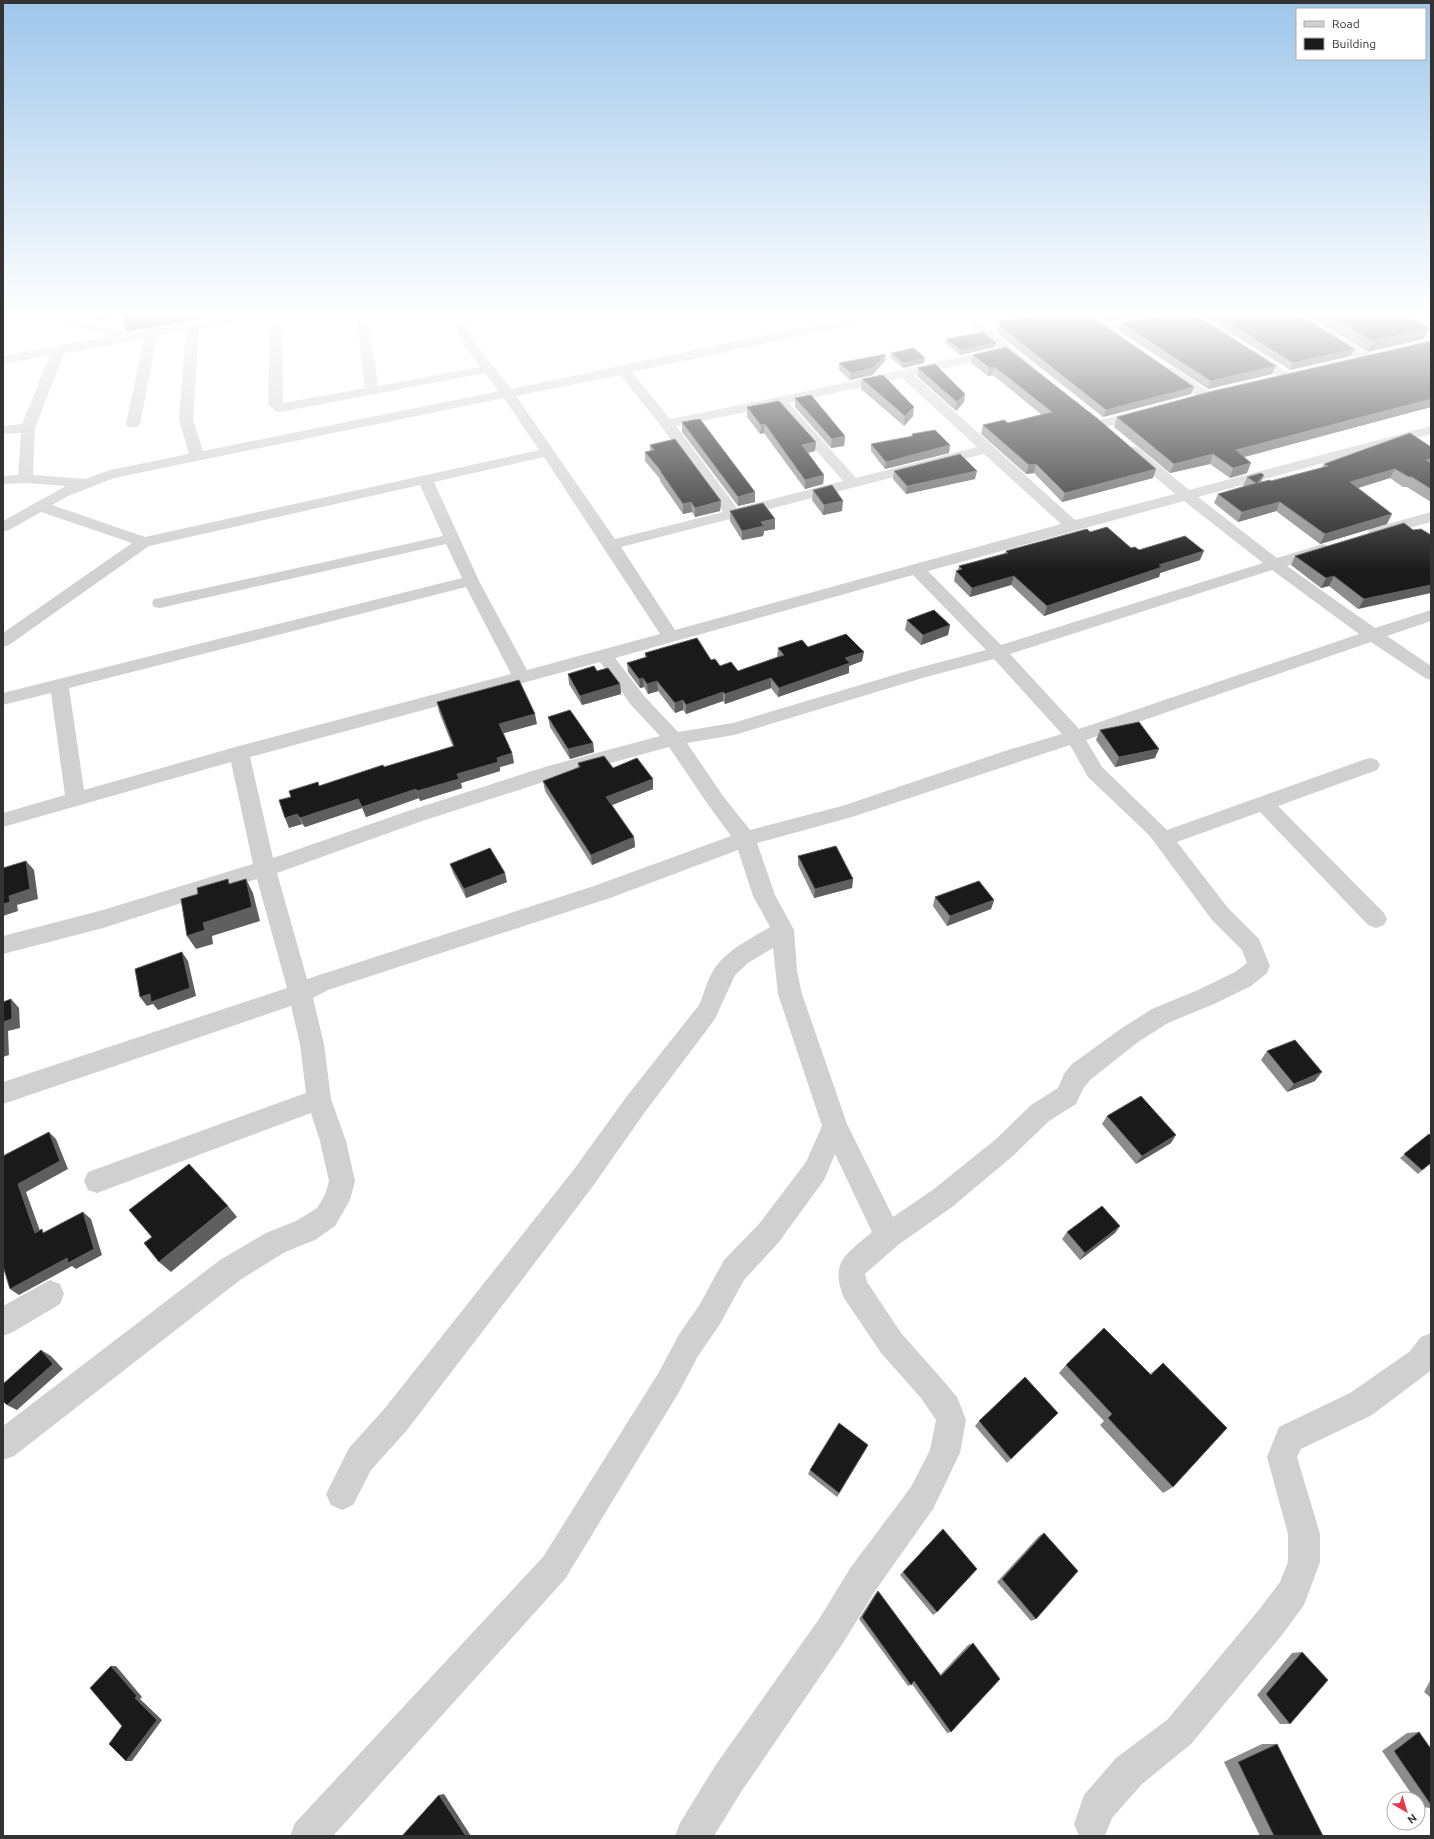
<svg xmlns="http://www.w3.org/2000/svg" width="1434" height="1839" font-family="Ubuntu,sans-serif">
  <rect width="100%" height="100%" fill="#fff"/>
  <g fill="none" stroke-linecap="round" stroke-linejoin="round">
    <!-- minor -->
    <g fill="#d0d0d0" fill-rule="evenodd">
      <path d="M35 314H57L128 334 236 314H265L259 318 199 329 193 420 203 451 499 391 485 373 280 412 275 411 268 404 270 314H282L283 403 365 388 356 314H368L378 386 480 367 459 338 455 314H467L471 338 511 389 865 314H890L884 318 632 372 670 419 780 397 997 349 957 314H971L1032 364 1034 367 1032 370H1022L1005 355 914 375 1075 520 1175 494 1127 453 1125 450 1127 447H1137L1189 490 1431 426V434L1198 497 1277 558 1323 544 1329 546 1331 549 1329 552 1287 566 1375 628 1431 610V621L1387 636 1431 666V680L1425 678 1371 642 1086 740 1102 767 1167 830 1363 760 1370 758 1377 760 1380 765 1377 770 1278 806 1384 913 1387 919 1384 925 1376 928 1368 925 1260 812 1177 842 1228 908 1259 939 1270 966 1267 973 1251 986 1214 1004 1168 1023 1138 1042 1090 1080 1083 1089 1076 1104 1049 1121 1014 1155 952 1207 898 1245 865 1274 867 1282 901 1333 941 1378 957 1397 966 1420 960 1453 933 1509 875 1591 843 1643 741 1792 714 1836H675L680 1823 715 1766 819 1619 851 1567 911 1487 930 1450 936 1420 921 1398 881 1353 844 1298C829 1261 847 1254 872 1232L835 1154 824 1180 779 1242 744 1280 720 1324 698 1356 679 1392 565 1579 333 1836H290L295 1823 543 1557 659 1372 678 1336 700 1304 724 1260 759 1224 806 1162 822 1126 778 994 773 948 748 963 735 975 715 1019 645 1112 593 1186 512 1293 407 1430 371 1470 353 1505 342 1510 331 1505 326 1494 349 1448 385 1408 492 1273 575 1168 627 1096 699 1005C704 995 706 983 712 973 724 951 749 940 770 927L753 896 738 850 610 898 328 990 313 998 324 1044 331 1099 346 1141 355 1181 350 1200 335 1226 315 1240 285 1252 240 1280 14 1456 3 1460V1426L220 1260 266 1233 296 1221 317 1208 325 1195 329 1181 320 1141 311 1113 97 1193 88 1190 84 1181 88 1172 306 1093 300 1044 291 1006 3 1104V1082L287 988 257 879 103 928 3 954V936L103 910 253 864 231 762 3 827V813L65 795 51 693 3 705V693L462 578 446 544 160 608 154 607 152 603 154 599 160 598 443 536 420 485 149 546 9 645 3 647V633L132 543 41 512 9 530 3 532V521L66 486 25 483 3 484V476L18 475 21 433 3 434V426L22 424 50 355 3 364V356L113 336 37 317ZM186 331 179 420 189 454 110 470 85 479 33 475 35 428 64 353 144 339 126 424 128 427H138L140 424 157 336ZM620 375 662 427 723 512 615 539 516 396ZM902 378 977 447 856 478 789 403ZM504 398 539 450 145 537 52 505 68 496 114 478ZM777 406 843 481 737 508 676 426ZM984 454 1061 524 675 630 621 547ZM544 457 660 634 527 670 479 581 434 482ZM1184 501 1263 563 1001 645 928 571ZM1272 570 1359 634 1079 729 1010 654ZM913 575 986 650 914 669 733 723 678 732 645 697 615 658ZM466 587 511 674 239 746 84 790 69 688ZM994 659 1062 734 1008 750 842 806 750 830 723 796 687 743 734 735 926 677ZM600 662 631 705 660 736 548 766 408 811 273 858 250 757ZM1070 745 1088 777 1149 835 1212 920 1242 950 1247 963 1235 972 1198 990 1152 1009 1122 1028 1072 1064 1064 1074 1058 1088 1031 1105 996 1139 934 1189 893 1217 847 1124 802 994 797 971 794 930 775 895 757 843 852 817ZM669 747 709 806 731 836 594 886 307 979 277 873 422 821 559 777Z"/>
      <polygon points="1155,314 1182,314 1176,318 1106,332 1102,331 1100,328 1102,325 1106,324"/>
      <polygon points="1284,314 1300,314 1373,356 1375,359 1373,362 1363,362"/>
      <polygon points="1250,349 1255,350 1295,377 1293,380 1283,380 1245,356 1244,353 1245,350"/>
      <polygon points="1169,367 1174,368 1211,393 1213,396 1211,399 1201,399 1164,374 1162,371 1164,368"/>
      <polygon points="1144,409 1149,410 1151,413 1149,416 1101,428 1096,427 1094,424 1096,421"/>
      <polygon points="1431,512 1431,522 1376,537 1370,535 1368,532 1370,529"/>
      <polygon points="50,1280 60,1284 64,1294 60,1304 13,1332 3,1336 3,1306"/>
      <polygon points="1431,1333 1431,1370 1429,1372 1372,1415 1301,1449 1297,1457 1320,1534 1320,1562 1304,1605 1282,1635 1191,1744 1142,1784 1112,1818 1105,1836 1079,1836 1074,1824 1084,1795 1116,1758 1167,1720 1258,1611 1280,1582 1288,1562 1288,1534 1267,1457 1279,1427 1350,1393 1409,1352 1421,1337"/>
    </g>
  </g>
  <!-- wall -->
  <g fill="#8c8c8c">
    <polygon points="1007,314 1088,314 1191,394 1103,417 998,334 999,331 996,329 998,321 1015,319"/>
    <polygon points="1095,314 1145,314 1107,322"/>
    <polygon points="1200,314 1298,314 1351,356 1290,370"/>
    <polygon points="1304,314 1404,314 1429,328 1423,339 1368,352"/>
    <polygon points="1121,323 1272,374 1208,389 1119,331"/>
    <polygon points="946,339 995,347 960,355 945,343"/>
    <polygon points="1431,341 1431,407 1244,457 1247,473 1230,478 1210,464 1170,473 1114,427 1117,417"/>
    <polygon points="1006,347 1156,469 1153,478 1062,502 1034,473 1026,474 981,434 983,425 1008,423 1042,415 1003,383 992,375 988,376 971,363 973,355"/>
    <polygon points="891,353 924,363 903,368 890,357"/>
    <polygon points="886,354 885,361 872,375 850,380 839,370 839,363"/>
    <polygon points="918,368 965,394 964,402 956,411 917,376"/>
    <polygon points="862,379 913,416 904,426 861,389"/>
    <polygon points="795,398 845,436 844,446 831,448 795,407"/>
    <polygon points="747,407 816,442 815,451 808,453 824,475 823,484 805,489 764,433 760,434 747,417"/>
    <polygon points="682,422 755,502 738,506 682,432"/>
    <polygon points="912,434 950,445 949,453 885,469 871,451 871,444 911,437"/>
    <polygon points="650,445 721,501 720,511 695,517 692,512 683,514 660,481 660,479 645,461 645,452 650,451"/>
    <polygon points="1431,447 1431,502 1407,487 1403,487 1390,478 1358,488 1387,524 1320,544 1276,511 1238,522 1214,503 1218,494 1243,487 1243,486 1247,477 1264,475 1260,482 1271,481 1322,468 1324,464"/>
    <polygon points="894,471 975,479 906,494 893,479"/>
    <polygon points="813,490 842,511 823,515 812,500"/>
    <polygon points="730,511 775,529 764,531 763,536 742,540 730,521"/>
    <polygon points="1413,530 1358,609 1329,586 1321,588 1291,565 1295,556"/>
    <polygon points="1090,532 1131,548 1200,560 1160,573 1159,577 1044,616 1011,585 970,597 954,581 956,571 958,570 959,566 1005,553 1006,551"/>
    <polygon points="907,620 950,625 948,635 921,645 905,630"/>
    <polygon points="808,647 862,661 849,666 849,673 778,697 771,688 725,704 723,701 686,714 683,710 675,713 658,691 648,694 644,687 640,688 628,672 627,663 645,657 645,653 711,660 720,666 738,671 777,657 778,648"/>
    <polygon points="597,671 620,684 621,694 582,705 569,684 568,674"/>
    <polygon points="437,702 537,724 503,733 512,753 514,763 500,767 500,771 461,783 462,788 420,801 419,798 366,817 362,808 305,827 302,824 289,828 291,797 320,786 453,747 439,712"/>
    <polygon points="548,717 593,743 594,752 570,759 550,727"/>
    <polygon points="1100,730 1155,758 1115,767 1096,740"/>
    <polygon points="578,763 653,789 612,805 634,837 635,847 592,865 545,791 543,781 578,768"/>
    <polygon points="798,856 853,879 852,888 814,898 798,865"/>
    <polygon points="450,864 507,882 466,898 453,873"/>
    <polygon points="935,897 994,900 991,909 947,926 933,906"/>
    <polygon points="1267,1051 1315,1081 1287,1092 1261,1060"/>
    <polygon points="1107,1116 1171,1143 1136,1164 1102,1124"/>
    <polygon points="1429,1134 1431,1163 1418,1174 1400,1158"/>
    <polygon points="1120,1226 1115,1233 1080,1260 1062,1239 1067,1232"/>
    <polygon points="1163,1363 1173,1487 1163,1493 1100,1425 1104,1421 1059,1373 1066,1365 1150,1374"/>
    <polygon points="1058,1413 1007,1463 975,1426 979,1421"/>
    <polygon points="868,1445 837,1497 808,1474 810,1470"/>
    <polygon points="943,1529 937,1612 933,1615 900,1575"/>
    <polygon points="1044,1533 1036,1619 1031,1621 997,1582 1039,1536"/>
    <polygon points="878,1591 940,1675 968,1645 973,1643 951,1732 947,1733 912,1684 908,1686 859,1619 875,1594"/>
    <polygon points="1302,1652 1290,1724 1280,1724 1257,1695 1292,1653"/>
    <polygon points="1431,1679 1431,1698 1424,1692"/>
    <polygon points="1419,1732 1431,1749 1431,1808 1421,1807 1418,1804 1418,1799 1415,1799 1382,1751 1407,1733"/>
    <polygon points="1262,1744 1277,1744 1323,1836 1260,1836 1224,1762"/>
  </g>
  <!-- shaded-wall -->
  <g fill="#5f5f5f">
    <polygon points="94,314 129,314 129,315 96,320"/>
    <polygon points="184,314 199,314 200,319 127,332 124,325"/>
    <polygon points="1111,314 1145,314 1107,322 1109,315"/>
    <polygon points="1429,328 1423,339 1368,352 1373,341"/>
    <polygon points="996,343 995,347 960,355 961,350"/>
    <polygon points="1355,349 1351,356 1290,370 1293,363"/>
    <polygon points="886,354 885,361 872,375 850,380 851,373"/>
    <polygon points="925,358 924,363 903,368 903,363"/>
    <polygon points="1276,366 1272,374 1208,389 1211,381"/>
    <polygon points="994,367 992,375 988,376 990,368"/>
    <polygon points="1194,387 1191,394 1103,417 1106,410"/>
    <polygon points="965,394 964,402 956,411 957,402"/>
    <polygon points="1431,399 1431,407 1233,460 1236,450"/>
    <polygon points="914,407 913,416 904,426 905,416"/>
    <polygon points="765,424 764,433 760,434 761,425"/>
    <polygon points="845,436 844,446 831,448 832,439"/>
    <polygon points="816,442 815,451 802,454 802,445"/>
    <polygon points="950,445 949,453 885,469 886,462"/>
    <polygon points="1213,454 1210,464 1170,473 1174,464"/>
    <polygon points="1431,459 1431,467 1426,460"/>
    <polygon points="1251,463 1247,473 1230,478 1233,468"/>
    <polygon points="1036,464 1034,473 1026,474 1029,465"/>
    <polygon points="1156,469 1153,478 1062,502 1065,493"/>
    <polygon points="1395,469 1390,478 1345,492 1350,482"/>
    <polygon points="977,471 975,479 906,494 907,486"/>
    <polygon points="824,475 823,484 805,489 805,480"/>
    <polygon points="1264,475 1260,484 1257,483"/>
    <polygon points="755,492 755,502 738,506 738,497"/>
    <polygon points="721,501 720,511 695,517 695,508"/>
    <polygon points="843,501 842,511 823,515 824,505"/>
    <polygon points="691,502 692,512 683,514 683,504"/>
    <polygon points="1280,502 1276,511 1238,522 1242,512"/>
    <polygon points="1392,514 1387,524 1320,544 1325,534"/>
    <polygon points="775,519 775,529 764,531 763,536 742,540 742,531 761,522"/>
    <polygon points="1204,551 1200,560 1160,573 1159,577 1044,616 1047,606 1159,565"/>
    <polygon points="1014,576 1011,585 970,597 972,588"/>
    <polygon points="1334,576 1329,586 1321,588 1326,578"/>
    <polygon points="1431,585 1431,593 1358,609 1364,599"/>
    <polygon points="950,625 948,635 921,645 923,635"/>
    <polygon points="864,652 862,661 849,666 849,673 778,697 779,688 845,658"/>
    <polygon points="643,678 644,687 640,688 639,679"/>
    <polygon points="771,678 771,688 725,704 725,694"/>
    <polygon points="657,681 658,691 648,694 647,684"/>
    <polygon points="620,684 621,694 582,705 580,696"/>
    <polygon points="723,692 723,701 686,714 686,705"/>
    <polygon points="683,700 683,710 675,713 675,703"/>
    <polygon points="535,714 537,724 501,734 499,724"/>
    <polygon points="593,743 594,752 570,759 568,749"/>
    <polygon points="1159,749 1155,758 1115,767 1119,757"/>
    <polygon points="512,753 514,763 500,767 500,771 461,783 462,788 420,801 417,791 457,774 497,758"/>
    <polygon points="653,779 653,789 607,807 606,797"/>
    <polygon points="416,789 419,798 366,817 362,807"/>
    <polygon points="358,799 362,808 305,827 300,818"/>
    <polygon points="297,814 302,824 289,828 285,818"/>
    <polygon points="634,837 635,847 592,865 591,855"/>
    <polygon points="26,861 34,870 38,899 17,905 18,911 3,916 3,904 9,896"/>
    <polygon points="505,873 507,882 466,898 464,889"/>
    <polygon points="246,879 253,893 260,921 212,936 213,944 196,949 187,936 203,923"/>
    <polygon points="853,879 852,888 814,898 815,889"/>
    <polygon points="994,900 991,909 947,926 950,916"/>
    <polygon points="182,952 188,961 196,996 158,1010 153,1004 147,1006 140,997"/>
    <polygon points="11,999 19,1008 20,1028 8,1031 9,1055 3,1057 3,1022"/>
    <polygon points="1322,1072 1315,1081 1287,1092 1294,1084"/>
    <polygon points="49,1132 56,1139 68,1169 26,1192 43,1239 35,1233 18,1184"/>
    <polygon points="1176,1135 1171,1143 1136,1164 1142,1156"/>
    <polygon points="228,1206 237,1217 171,1272 159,1262"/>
    <polygon points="83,1212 91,1219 102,1255 76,1269 72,1266 19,1295 10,1289"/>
    <polygon points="1120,1226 1115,1233 1080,1260 1085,1253"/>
    <polygon points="41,1350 51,1356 63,1369 17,1410 7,1405"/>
    <polygon points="868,1445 866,1449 837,1497 839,1493"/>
    <polygon points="111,1666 116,1666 142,1697 140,1699 162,1720 132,1761 126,1761 135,1698"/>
    <polygon points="444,1794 471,1836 466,1836 439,1795"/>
  </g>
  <!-- building -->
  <g fill="#1a1a1a" stroke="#5f5f5f">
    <polygon points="126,314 184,314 124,325"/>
    <polygon points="1023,314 1088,314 1194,387 1106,410 1000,326 1003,326 998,321 1027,317"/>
    <polygon points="1163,314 1195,314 1276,366 1211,381 1121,323"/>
    <polygon points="1215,314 1298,314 1355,349 1293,363"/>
    <polygon points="1327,314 1404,314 1429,328 1373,341"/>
    <polygon points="983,332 996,343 961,350 946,339"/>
    <polygon points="1431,341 1431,399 1236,450 1251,463 1233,468 1213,454 1174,464 1117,417 1213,391"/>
    <polygon points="1006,347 1098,419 1156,469 1065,493 1036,464 1029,465 983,425 1004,420 1008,423 1052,412 1005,375 994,367 990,368 973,355"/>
    <polygon points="914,348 925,358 903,363 891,353"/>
    <polygon points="886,354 873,368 851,373 839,363"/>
    <polygon points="935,364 965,394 957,402 918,368"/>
    <polygon points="883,375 914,407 905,416 862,379"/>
    <polygon points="811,395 845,436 832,439 795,398"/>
    <polygon points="779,401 816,442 802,445 824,475 805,480 765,424 761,425 747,407"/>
    <polygon points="700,419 755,492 738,497 682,422"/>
    <polygon points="935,430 950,445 886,462 871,444 913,436 912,434"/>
    <polygon points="1410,433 1431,447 1431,459 1426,460 1431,463 1431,489 1412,477 1409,477 1395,469 1350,482 1392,514 1325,534 1280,502 1242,512 1218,494 1256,483 1247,477 1261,473 1264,475 1257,483 1270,480 1271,481 1328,466 1324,464"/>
    <polygon points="675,439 721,501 695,508 691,502 683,504 660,471 661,471 645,452 654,450 650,445"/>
    <polygon points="960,454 977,471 907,486 894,471"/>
    <polygon points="832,485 843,501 824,505 813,490"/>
    <polygon points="763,503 775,519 761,522 764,526 742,531 730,511"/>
    <polygon points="1404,523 1413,530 1421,529 1431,535 1431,585 1364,599 1334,576 1326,578 1295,556"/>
    <polygon points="1107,527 1131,548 1135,547 1139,550 1185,536 1204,551 1159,565 1162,567 1047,606 1014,576 972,588 956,571 962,569 959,566 1008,553 1006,551 1087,529 1090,532"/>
    <polygon points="934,610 950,625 923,635 907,620"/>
    <polygon points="846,634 864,652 845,658 850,663 779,688 771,678 725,694 723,692 686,705 683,700 675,703 657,681 647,684 643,678 639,679 627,663 647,657 645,653 697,638 711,660 715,659 720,666 731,662 738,671 784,655 778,648 802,640 808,647"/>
    <polygon points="594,666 597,671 608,668 620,684 580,696 568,674"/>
    <polygon points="519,680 535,714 499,724 512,753 497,758 498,762 457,774 459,779 417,791 416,789 362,807 358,799 300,818 297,814 285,818 279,800 291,797 289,791 318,782 319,786 383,765 384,767 454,746 437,702"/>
    <polygon points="570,710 593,743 568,749 548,717"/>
    <polygon points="1139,722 1159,749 1119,757 1100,730"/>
    <polygon points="604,756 613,768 637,758 653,779 606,797 634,837 591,855 543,781 580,767 578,763"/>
    <polygon points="836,846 853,879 815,889 798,856"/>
    <polygon points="490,848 505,873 464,889 450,864"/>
    <polygon points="26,861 30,889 9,896 10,902 3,904 3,868"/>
    <polygon points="228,879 229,884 246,879 252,907 203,923 205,930 187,936 181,899 198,894 197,888"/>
    <polygon points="979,881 994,900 950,916 935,897"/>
    <polygon points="182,952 190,988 151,1002 150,994 140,997 135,969"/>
    <polygon points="11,999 12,1019 3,1022 3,1002"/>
    <polygon points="1295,1040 1322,1072 1294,1084 1267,1051"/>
    <polygon points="1141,1096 1176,1135 1142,1156 1107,1116"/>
    <polygon points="49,1132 60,1161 18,1184 35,1233 42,1229 43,1233 83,1212 94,1249 68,1263 67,1258 10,1289 3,1266 3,1156"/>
    <polygon points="1429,1134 1431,1136 1431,1163 1422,1170 1404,1154"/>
    <polygon points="189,1164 228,1206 159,1262 144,1243 152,1237 129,1210"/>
    <polygon points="1102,1206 1120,1226 1085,1253 1067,1232"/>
    <polygon points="1104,1328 1151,1375 1163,1363 1227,1428 1173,1487 1108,1418 1112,1414 1066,1365"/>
    <polygon points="41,1350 53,1364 7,1405 3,1401 3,1384"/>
    <polygon points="1025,1377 1058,1413 1011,1459 979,1421"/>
    <polygon points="839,1423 868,1445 839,1493 810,1470"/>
    <polygon points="943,1529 977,1569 937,1612 903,1572"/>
    <polygon points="1044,1533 1078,1571 1036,1619 1002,1579"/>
    <polygon points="878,1591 941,1676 973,1643 1000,1679 951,1732 914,1681 911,1685 862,1617"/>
    <polygon points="1302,1652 1328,1680 1290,1724 1266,1694"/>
    <polygon points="111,1666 137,1696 135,1698 157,1720 126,1761 109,1744 122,1726 90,1688"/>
    <polygon points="1419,1732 1431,1749 1431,1805 1394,1751"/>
    <polygon points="1277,1744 1323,1836 1274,1836 1238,1762"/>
    <polygon points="439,1795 466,1836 402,1836"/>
  </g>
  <!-- sky -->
  <linearGradient id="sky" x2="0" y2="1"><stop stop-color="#9ec6ea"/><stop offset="0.55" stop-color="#fff"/><stop offset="1" stop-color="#fff" stop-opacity="0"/></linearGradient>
  <rect width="1434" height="572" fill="url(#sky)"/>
  <!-- border -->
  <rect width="1434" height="1839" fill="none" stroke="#333333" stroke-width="8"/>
  <!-- legend -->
  <rect x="1296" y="8" width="130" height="52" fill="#ffffff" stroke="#adadad"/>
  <rect x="1304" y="21" width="20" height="6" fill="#d0d0d0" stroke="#adadad"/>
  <text x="1332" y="28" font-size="12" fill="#333333">Road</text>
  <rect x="1304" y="38" width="20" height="12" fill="#1a1a1a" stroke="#adadad"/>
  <text x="1332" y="48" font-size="12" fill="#333333">Building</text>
  <!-- north arrow -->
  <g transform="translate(1406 1811) rotate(142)"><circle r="19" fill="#ffffff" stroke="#adadad"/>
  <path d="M0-3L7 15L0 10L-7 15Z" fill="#e63946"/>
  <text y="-6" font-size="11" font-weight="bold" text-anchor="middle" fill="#333333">N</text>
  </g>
</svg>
